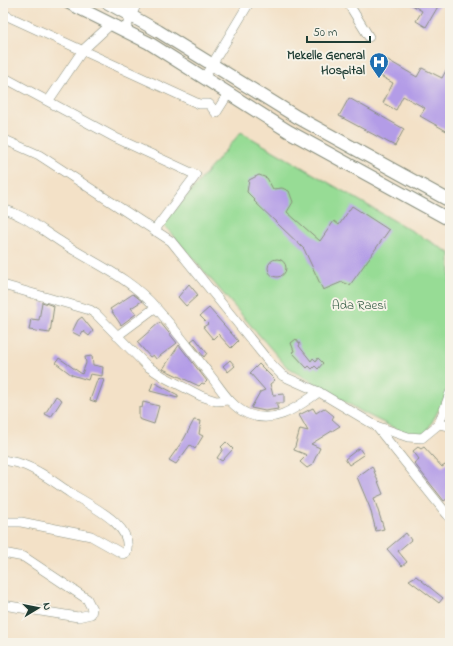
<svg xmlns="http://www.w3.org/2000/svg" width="453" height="646" font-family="'Indie Flower',sans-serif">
  <rect width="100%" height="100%" fill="#f7f3e8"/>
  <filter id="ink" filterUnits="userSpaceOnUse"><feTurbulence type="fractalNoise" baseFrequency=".025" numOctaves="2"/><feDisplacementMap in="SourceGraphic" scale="8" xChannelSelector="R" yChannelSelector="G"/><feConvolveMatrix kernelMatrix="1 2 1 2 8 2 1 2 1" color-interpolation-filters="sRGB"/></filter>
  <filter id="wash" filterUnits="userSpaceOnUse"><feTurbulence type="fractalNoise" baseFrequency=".012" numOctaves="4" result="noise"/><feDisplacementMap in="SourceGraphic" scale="16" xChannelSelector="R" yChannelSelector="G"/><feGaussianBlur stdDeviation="0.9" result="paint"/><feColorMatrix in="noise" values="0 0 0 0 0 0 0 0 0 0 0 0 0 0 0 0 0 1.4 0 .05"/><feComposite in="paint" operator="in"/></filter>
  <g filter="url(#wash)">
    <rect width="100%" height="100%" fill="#f3e1c7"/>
    <!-- green -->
    <polygon fill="#97dc95" stroke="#5b8c64" points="241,132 450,253 450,389 426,433 410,436 364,413 286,366 163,224"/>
    <g id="blocks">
      <!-- building -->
      <g fill="#b39ce7">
        <polygon points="409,3 440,3 426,27 416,21 422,11"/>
        <polygon points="386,59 417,77 422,68 442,78 450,63 450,133 420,116 425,108 403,96 396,110 383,103 393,83 377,74"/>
        <polygon points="349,98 404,129 395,146 339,116"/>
        <polygon points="259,175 267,178 273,189 282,188 289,191 293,202 287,212 320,241 334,221 339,225 352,206 389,230 350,285 342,282 323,290 304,249 254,201 255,200 247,192 249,180"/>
        <circle cx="277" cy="268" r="9"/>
        <polygon points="189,284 198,295 186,306 178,297"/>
        <polygon points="133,294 142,301 131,308 136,314 121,325 110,309"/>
        <polygon points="42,302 54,306 50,333 29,330 31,319 39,320"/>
        <polygon points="209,308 238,341 231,348 218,334 213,339 203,327 208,324 200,316"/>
        <polygon points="82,317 93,331 89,336 83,331 80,336 72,332 78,320"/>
        <polygon points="160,322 177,343 156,359 153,355 150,357 137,342"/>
        <polygon points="195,338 207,353 204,357 191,341"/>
        <polygon points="296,339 300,344 299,346 311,361 313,358 316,361 318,358 323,363 318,369 315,366 312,369 309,366 307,368 292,352 294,351 291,343"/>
        <polygon points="179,345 207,381 204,384 202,383 199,386 163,369"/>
        <polygon points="92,356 93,365 103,367 102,376 90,374 88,380 72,375 56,363 59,358 82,374 86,363 85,357"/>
        <polygon points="230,360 235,366 228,372 223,366"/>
        <polygon points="259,364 275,380 270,384 273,395 284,394 284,403 276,403 278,409 265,411 251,408 260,392 265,390 250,373"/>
        <polygon points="98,378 104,380 96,402 90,400"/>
        <polygon points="153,382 178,395 178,398 150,391"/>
        <polygon points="56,396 62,400 51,417 45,414"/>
        <polygon points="143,402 159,406 154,424 139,419 139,407 142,408"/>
        <polygon points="313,408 316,413 324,408 334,416 332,419 340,426 311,444 320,448 312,465 307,468 300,462 307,455 294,450 300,429 308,431 299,415"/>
        <polygon points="194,420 201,421 199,434 203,436 195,449 190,445 176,464 169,460 184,439"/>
        <polygon points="226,442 233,449 222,461 217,458 223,449 221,447"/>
        <polygon points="418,447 421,449 424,447 442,467 450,462 450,497 444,501 414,463 419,459 413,451"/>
        <polygon points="359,448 364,455 349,465 345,459"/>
        <polygon points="372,466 383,494 374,498 384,529 376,531 370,508 357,477"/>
        <polygon points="406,533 411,540 398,551 407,562 402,566 387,549"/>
        <polygon points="416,576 443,598 439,603 409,580"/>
      </g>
    </g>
  </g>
  <g filter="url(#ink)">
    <use href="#blocks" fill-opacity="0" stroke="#898f7e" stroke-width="1"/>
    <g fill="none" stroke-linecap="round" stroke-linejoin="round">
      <defs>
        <g id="minor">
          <polyline points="348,3 369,37"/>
          <polyline points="3,14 199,104 209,104 216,113 228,94"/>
          <polyline points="125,30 137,3"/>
          <polyline points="3,77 116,138 196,175 154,231"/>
          <polyline points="204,78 249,3"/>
          <polyline points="49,100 83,50 110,25"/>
          <polyline points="3,139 39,155 171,241 269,362 283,376 319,392 376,426 450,518"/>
          <path d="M3 209C24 215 39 228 58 240 92 263 129 276 157 309 176 330 193 353 210 375 221 389 231 407 248 414 276 425 297 407 319 392"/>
          <polyline points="3,285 90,310 96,314 147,366 164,377 201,396 216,401 229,400"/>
          <polyline points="117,336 156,307"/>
          <polyline points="439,424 450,426"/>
          <polyline points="376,426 408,437 422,438 439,424 450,393"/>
          <path d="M3 460C9 461 16 462 21 464 39 470 54 482 69 492 86 504 136 524 126 553L123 554 91 536 21 522H3"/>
          <polyline points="3,553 24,557 87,599 92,609 91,614 78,617 3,605"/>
        </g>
        <g id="major">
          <polyline points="69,3 149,43 288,131 450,220"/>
          <polyline points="108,3 158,31 297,117 450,201"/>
        </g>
      </defs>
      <!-- minor casing -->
      <use href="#minor" stroke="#898f7e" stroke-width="10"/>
      <!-- major casing -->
      <use href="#major" stroke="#898f7e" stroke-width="14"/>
      <!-- minor -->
      <use href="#minor" stroke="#fff" stroke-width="9"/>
      <!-- major -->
      <use href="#major" stroke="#fff" stroke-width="12"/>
    </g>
  </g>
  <!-- icons -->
  <defs>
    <symbol id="hospital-pin" viewBox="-11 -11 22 30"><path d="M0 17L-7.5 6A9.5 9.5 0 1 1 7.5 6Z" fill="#1f6fb2" stroke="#f7f3e8"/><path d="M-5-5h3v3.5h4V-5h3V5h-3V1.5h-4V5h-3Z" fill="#fff"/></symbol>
  </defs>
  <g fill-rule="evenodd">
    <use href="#hospital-pin" x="368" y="51" width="22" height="30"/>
  </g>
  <g text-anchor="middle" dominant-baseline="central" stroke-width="4" stroke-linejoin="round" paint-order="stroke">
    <!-- poi labels -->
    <g font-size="13" font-weight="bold" fill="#1f3d34" stroke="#f7f3e8" text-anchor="end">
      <text x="365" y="55">Mekelle General<tspan x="365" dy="15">Hospital</tspan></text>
    </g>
    <!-- park labels -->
    <g font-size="13" fill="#375d47" stroke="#f7f3e8">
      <text x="359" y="305">Ada Raesi</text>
    </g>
  </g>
  <!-- margin -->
  <rect width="453" height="646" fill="none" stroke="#f7f3e8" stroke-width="16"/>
  <!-- north arrow -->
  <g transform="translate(38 608) rotate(80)" stroke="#f7f3e8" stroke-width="3" paint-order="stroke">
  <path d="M0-3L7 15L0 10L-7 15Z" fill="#1f3d34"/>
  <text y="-6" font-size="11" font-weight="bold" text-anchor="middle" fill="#1f3d34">N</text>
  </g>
  <!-- scale -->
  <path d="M307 36v6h63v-6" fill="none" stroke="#1f3d34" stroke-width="2"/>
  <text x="313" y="36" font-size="12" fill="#1f3d34" stroke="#f7f3e8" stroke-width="3" paint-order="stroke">50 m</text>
</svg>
